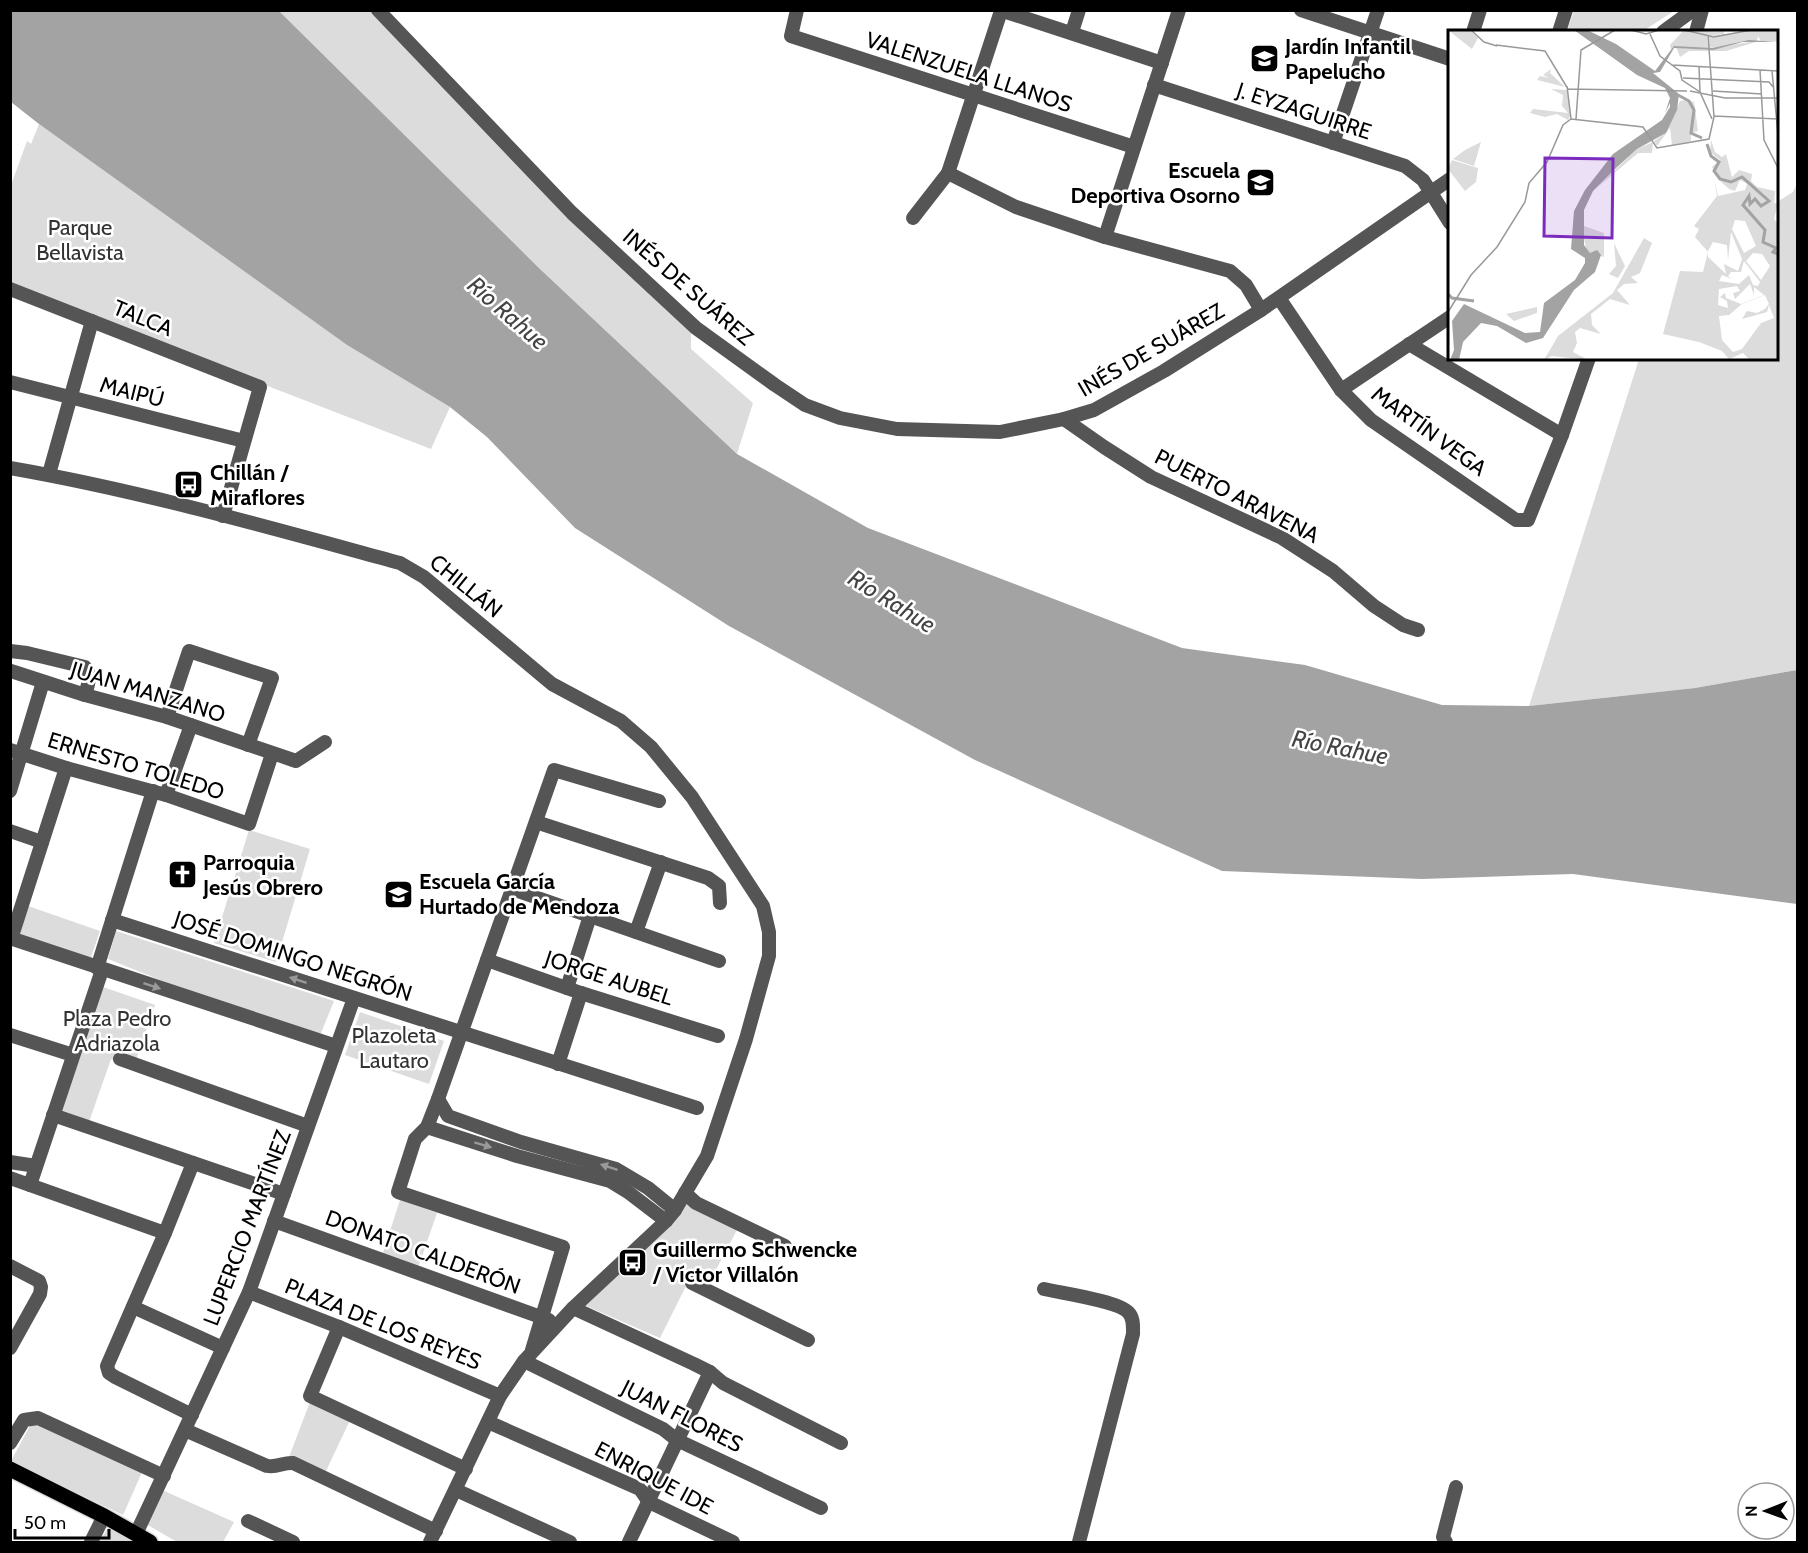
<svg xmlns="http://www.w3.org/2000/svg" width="1808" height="1553" font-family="Cabin,sans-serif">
  <rect width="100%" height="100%" fill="#fff"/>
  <!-- green -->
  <g fill="#dcdcdc">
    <polygon points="279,11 373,11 577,223 691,333 691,349 753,403 737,454 540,269"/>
    <polygon points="1574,11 1574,10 1674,11 1643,31 1567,31"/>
    <polygon points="39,124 347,345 450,407 431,449 11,287 10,188 27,141 31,144"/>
    <polygon points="1797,184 1797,670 1695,688 1529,706 1639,359 1776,358 1777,202 1793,192"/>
    <polygon points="249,830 310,849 276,962 214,943"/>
    <polygon points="28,906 100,931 90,960 18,936"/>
    <polygon points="116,931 334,1001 317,1043 108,959"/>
    <polygon points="103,987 155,1005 134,1066 137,1068 111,1059 89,1122 60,1112"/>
    <polygon points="360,1012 444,1041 429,1084 345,1055"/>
    <polygon points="400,1200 437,1213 418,1268 382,1256"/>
    <polygon points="684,1203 738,1228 709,1283 691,1276 660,1338 584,1305"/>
    <polygon points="313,1394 353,1414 325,1473 289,1457"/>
    <polygon points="32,1422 143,1470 123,1515 11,1461"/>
    <polygon points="162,1490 234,1522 223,1542 177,1542 146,1524"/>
    <polygon points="110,1524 140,1542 100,1541"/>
  </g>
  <!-- water -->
  <polygon fill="#a3a3a3" points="10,11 279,11 540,269 737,454 868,528 1182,648 1305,665 1442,705 1529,706 1695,688 1797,670 1797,904 1573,874 1422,879 1222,871 975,760 729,626 575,528 487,437 450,407 347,345 39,124 11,102"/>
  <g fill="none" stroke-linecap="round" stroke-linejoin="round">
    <defs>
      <polyline id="major" points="10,1469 104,1516 150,1542"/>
    </defs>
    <!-- major casing -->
    <use href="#major" stroke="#dbdbdb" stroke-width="18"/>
    <!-- minor -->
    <g stroke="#555" stroke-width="14">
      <polyline points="378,10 572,213 696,328 775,385 805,405 840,418 897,429 1000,432 1064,419 1094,410 1164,371 1261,310 1450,179"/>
      <polyline points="797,10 791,36 1134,147"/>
      <polyline points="1000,10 1162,63"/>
      <polyline points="1301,10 1450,59"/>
      <polyline points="1072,32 1079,10"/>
      <polyline points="1473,32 1480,10"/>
      <polyline points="1559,32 1566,10"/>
      <polyline points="1663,32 1693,10"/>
      <polyline points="1696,32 1702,10"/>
      <polyline points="1154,85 1405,166 1423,180 1450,223"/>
      <polyline points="1333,143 1378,10"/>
      <polyline points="948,173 1016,207 1105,237 1230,271 1246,285 1261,310"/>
      <polyline points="913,218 948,173 1001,11"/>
      <polyline points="1105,237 1179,10"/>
      <polyline points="10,289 260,387 223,516"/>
      <polyline points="1279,298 1341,390 1371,420 1516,520 1528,520 1562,435 1589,358"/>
      <polyline points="1409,344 1562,435"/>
      <polyline points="10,382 244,441"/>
      <polyline points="1341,390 1450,317"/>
      <polyline points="1064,419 1104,447 1151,477 1282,538 1333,571 1374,606 1403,625 1418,630"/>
      <path d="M10 468C142 491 271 528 400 563L424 577 552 684 621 721 651 747 692 797 763 906 769 932V956L746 1039 707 1156 675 1210 666 1221 573 1308 524 1361 500 1396 430 1542"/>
      <polyline points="49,474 92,321"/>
      <path d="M10 651 27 653 85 667C92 675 88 685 85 695"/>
      <polyline points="11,671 85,695 167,717 296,761 325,742"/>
      <polyline points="167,717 189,651 272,678 248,745"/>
      <polyline points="10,750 66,768 166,795 249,824 272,754"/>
      <polyline points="10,791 43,682"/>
      <polyline points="166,795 191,725"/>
      <polyline points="536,822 708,878 719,886 720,903"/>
      <polyline points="10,831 42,842"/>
      <polyline points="512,889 719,961"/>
      <polyline points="112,920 697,1108"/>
      <polyline points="636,932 661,862"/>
      <polyline points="10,938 336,1046"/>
      <polyline points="11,939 66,768"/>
      <polyline points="487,960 581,993 718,1036"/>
      <polyline points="97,968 153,791"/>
      <polyline points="567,988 590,916"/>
      <polyline points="10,1035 73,1055"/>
      <polyline points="120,1059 308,1126"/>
      <polyline points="558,1064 581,993"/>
      <polyline points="438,1099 448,1116 521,1142 616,1169 648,1188 675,1210"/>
      <polyline points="53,1115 284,1194"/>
      <polyline points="427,1127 517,1156 610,1181 628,1192 666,1221"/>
      <polyline points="10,1162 36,1166"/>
      <polyline points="10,1178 165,1233"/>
      <polyline points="30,1185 102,970"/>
      <polyline points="685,1193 696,1203 785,1246"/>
      <polyline points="274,1221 549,1320"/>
      <polyline points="10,1266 39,1281 41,1287 40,1294 10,1348"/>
      <polyline points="692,1283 808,1340"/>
      <path d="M1044 1289C1061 1293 1118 1301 1128 1312 1134 1318 1133 1326 1133 1334L1079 1542"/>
      <polyline points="249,1292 339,1327 500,1396"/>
      <polyline points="133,1307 223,1348"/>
      <polyline points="573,1308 694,1364 710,1372 723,1383 841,1443"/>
      <polyline points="339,1327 310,1396 466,1469"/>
      <polyline points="532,1350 563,1247 398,1192 415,1139 427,1127 438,1099 554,770 659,801"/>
      <polyline points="524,1361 663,1429 677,1440 821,1508"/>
      <polyline points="192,1415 115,1377 109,1373 107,1366 165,1233 193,1163"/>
      <polyline points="488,1422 640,1489 649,1502 733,1542"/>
      <path d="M185 1430 267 1466C277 1468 284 1462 293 1463L436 1531"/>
      <polyline points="10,1443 24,1420 38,1418 164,1476"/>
      <polyline points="456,1490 570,1542"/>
      <polyline points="248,1521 293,1542"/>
      <polyline points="136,1534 249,1292 354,998"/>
      <polyline points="91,1542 104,1516"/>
      <polyline points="629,1542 710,1372"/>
      <polyline points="1446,1542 1443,1537 1456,1487"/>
    </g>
    <!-- major -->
    <use href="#major" stroke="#000" stroke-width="15"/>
  </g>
  <!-- one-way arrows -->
  <defs><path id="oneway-solid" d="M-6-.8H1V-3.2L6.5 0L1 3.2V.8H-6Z" transform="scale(1.5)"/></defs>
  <g fill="#999">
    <use href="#oneway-solid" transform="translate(298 980) rotate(-162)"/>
    <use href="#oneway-solid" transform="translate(152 986) rotate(18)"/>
    <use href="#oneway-solid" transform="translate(483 1145) rotate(17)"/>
    <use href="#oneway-solid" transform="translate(609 1167) rotate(-162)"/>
  </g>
  <!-- icons -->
  <defs>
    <symbol id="school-square" viewBox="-11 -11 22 22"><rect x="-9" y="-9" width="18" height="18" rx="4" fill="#000" stroke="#fff"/><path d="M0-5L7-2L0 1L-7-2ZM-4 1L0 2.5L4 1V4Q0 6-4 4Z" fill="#fff"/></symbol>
    <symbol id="bus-square" viewBox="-11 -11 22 22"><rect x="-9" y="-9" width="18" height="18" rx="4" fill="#000" stroke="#fff"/><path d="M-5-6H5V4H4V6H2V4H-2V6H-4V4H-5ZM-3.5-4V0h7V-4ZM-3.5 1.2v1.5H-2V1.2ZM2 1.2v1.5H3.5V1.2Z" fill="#fff"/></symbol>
    <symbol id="church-square" viewBox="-11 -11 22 22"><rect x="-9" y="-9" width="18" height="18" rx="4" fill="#000" stroke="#fff"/><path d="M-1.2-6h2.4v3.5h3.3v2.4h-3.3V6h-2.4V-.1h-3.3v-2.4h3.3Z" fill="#fff"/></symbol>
  </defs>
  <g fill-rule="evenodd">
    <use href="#school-square" x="1248" y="42" width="33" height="33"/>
    <use href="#school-square" x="1244" y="166" width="33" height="33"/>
    <use href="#bus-square" x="172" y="468" width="33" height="33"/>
    <use href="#church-square" x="166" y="858" width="33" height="33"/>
    <use href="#school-square" x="382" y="878" width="33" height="33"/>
    <use href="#bus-square" x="616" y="1246" width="33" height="33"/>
  </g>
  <g text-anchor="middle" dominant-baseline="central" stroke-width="5" stroke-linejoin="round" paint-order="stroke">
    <!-- poi labels -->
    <g font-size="22" font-weight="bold" fill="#000" stroke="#fff" text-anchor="start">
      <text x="1285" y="46">Jardín Infantil<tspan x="1285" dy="25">Papelucho</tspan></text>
      <text x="1240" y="170" text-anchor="end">Escuela<tspan x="1240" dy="25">Deportiva Osorno</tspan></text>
      <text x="210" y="472">Chillán /<tspan x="210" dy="25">Miraflores</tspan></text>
      <text x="203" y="862">Parroquia<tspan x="203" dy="25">Jesús Obrero</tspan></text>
      <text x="419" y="881">Escuela García<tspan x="419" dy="25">Hurtado de Mendoza</tspan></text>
      <text x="653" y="1249">Guillermo Schwencke<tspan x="653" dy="25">/ Víctor Villalón</tspan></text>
    </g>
    <!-- street labels -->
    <g font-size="22" fill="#000" stroke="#fff">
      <text transform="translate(969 72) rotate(18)">VALENZUELA LLANOS</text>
      <text transform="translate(1304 111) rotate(18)">J. EYZAGUIRRE</text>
      <text transform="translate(688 287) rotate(41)">INÉS DE SUÁREZ</text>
      <text transform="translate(143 318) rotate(22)">TALCA</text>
      <text transform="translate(1151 350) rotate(-30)">INÉS DE SUÁREZ</text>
      <text transform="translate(132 392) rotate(14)">MAIPÚ</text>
      <text transform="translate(1429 431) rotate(36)">MARTÍN VEGA</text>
      <text transform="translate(1237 496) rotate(27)">PUERTO ARAVENA</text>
      <text transform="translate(466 586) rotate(39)">CHILLÁN</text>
      <text transform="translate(148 692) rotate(17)">JUAN MANZANO</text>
      <text transform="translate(136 766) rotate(17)">ERNESTO TOLEDO</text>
      <text transform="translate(293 956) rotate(18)">JOSÉ DOMINGO NEGRÓN</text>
      <text transform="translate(609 978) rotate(18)">JORGE AUBEL</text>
      <text transform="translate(247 1228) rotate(-69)">LUPERCIO MARTÍNEZ</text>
      <text transform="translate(423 1252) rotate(20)">DONATO CALDERÓN</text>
      <text transform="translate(383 1324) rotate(22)">PLAZA DE LOS REYES</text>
      <text transform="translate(682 1416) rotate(27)">JUAN FLORES</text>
      <text transform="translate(654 1478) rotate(28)">ENRIQUE IDE</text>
    </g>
    <!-- park labels -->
    <g font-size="22" fill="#333" stroke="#fff">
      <text x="80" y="227">Parque<tspan x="80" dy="25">Bellavista</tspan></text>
      <text x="117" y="1018">Plaza Pedro<tspan x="117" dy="25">Adriazola</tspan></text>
      <text x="394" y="1035">Plazoleta<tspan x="394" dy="25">Lautaro</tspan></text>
    </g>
    <!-- water labels -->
    <g font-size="24" font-style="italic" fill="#444" stroke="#fff">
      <text transform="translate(508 313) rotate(41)">Río Rahue</text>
      <text transform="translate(892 601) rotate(32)">Río Rahue</text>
      <text transform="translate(1340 747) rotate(11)">Río Rahue</text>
    </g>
  </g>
  <!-- overview -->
  <g transform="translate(1448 30)">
    <rect width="330" height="330" fill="#fff"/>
    <path d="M0 0H22L30 8 24 19ZM236 0H276V4L259 6 260 18H229L266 20 294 12H308L278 21H241L232 27 228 17 223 20 222 15ZM308 0H330V11H313L310 6 309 11 261 18V6ZM103 39 102 43 117 57 89 50 92 46 101 48 95 45ZM103 59 119 60 123 85 120 90 109 84 97 87 82 83 85 79 120 83 114 76 115 65ZM237 70 246 72 250 101 243 103V111L224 115 222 98 209 116 206 111 218 103 232 71ZM263 110 267 122 274 127 278 124 284 147 291 140 304 144 303 151 309 157 327 161 326 173H330L326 189 330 194V329L302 330 295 323 281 329 274 321 251 312 215 304 232 241 255 242 260 222 247 207 251 199 246 196 269 166 266 148 270 166 297 160 299 154 304 158 298 153 292 150 287 161 281 159 270 149 264 137 272 130 262 122ZM287 190 297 191 308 216 296 223 284 199ZM283 202 294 229 290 241 276 234 278 244 260 227V221L265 212 279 215 280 230ZM305 223 314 224 322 236 313 250 298 231ZM296 231 312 252 310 256 305 255 301 245 291 254 271 251 274 245 284 249 280 246 283 242H293ZM302 254 306 265V257L316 265 293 274 278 268 277 263 272 267 279 271 280 278 270 275 271 259 289 256 292 261 285 263 287 269ZM317 265 321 274 317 279 309 283 299 281 294 289 319 282 321 275 326 288 313 293 294 319 285 322 274 310 271 286 281 285 294 274ZM33 112 26 136 5 129 17 120ZM205 112 204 123H190L145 161 189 119ZM4 130 30 138 28 152 17 161 0 139ZM133 195 156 203V227L139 222ZM196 208 204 213 192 243 183 247 190 253 176 254 169 260 182 275 162 269 143 284 144 295 153 304 132 298 127 302 129 313 125 322 140 330 104 326 96 330 110 306 165 263ZM166 213 177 236 170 248 161 244 168 236ZM89 277V283L66 291 58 284Z" fill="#dcdcdc" fill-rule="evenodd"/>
    <path d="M126 0H139L168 14 207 41 226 16 264 18 301 10 330 12H294L266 20 226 18 212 42 205 43 231 64 229 80 218 103 189 119 168 138 145 161 136 180V215L142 223 149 220 153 225 147 242 126 260 95 308 78 313 49 296 33 293 15 312 11 330H2L6 320 4 291 16 274 77 303 92 302 96 273 127 250 137 233V228L123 219 126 181 137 160 165 124 214 90 222 77V73L217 83 222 68 217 58 189 45Z" fill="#a3a3a3"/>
    <path fill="none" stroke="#a3a3a3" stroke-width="3" d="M230 65 241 71 246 80 243 103 254 108M259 114 263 126 271 132 266 141 272 149 283 152 294 147 321 171 313 176 307 169 302 174 301 166 295 175 317 200 315 212 328 218 325 222 330 224M0 264 4 268 26 271"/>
    <path fill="none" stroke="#999" stroke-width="1.5" d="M23 0 36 12 49 16M183 0 198 4 211 0M236 0 266 7 303 0M202 4 212 26 232 41 234 50 252 62M48 15 97 21 120 59M224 35 330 41M251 36 252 62 264 89M312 40 316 110 330 138M324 41 330 105M235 48 321 52 326 58M119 56 123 89M119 59 239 61M242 61 277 68H330M265 61 314 64M266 86 330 89M123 89 195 97 209 118 261 109 266 87 260 5M128 89 133 20 167 0M0 282 23 245 49 217 77 172 81 153 99 132 115 95 123 89"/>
    <path fill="#7b2cbf" fill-opacity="0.15" stroke="#7b2cbf" stroke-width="3" d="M97 128 165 129 164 208 96 206Z"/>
    <rect width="330" height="330" fill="none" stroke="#000" stroke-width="3"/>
  </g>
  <!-- border -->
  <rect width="1808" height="1553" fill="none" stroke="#000000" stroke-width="24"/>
  <!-- north arrow -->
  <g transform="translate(1766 1511) rotate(269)"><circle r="28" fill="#ffffff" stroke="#999999" stroke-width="1.5"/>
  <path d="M0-4.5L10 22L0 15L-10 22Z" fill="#000000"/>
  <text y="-9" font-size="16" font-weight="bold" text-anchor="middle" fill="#000000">N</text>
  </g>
  <!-- scale -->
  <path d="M15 1529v9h94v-9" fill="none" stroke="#000000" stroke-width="3"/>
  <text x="24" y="1529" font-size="18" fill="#000000" stroke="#ffffff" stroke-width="4.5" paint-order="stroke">50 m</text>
</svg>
